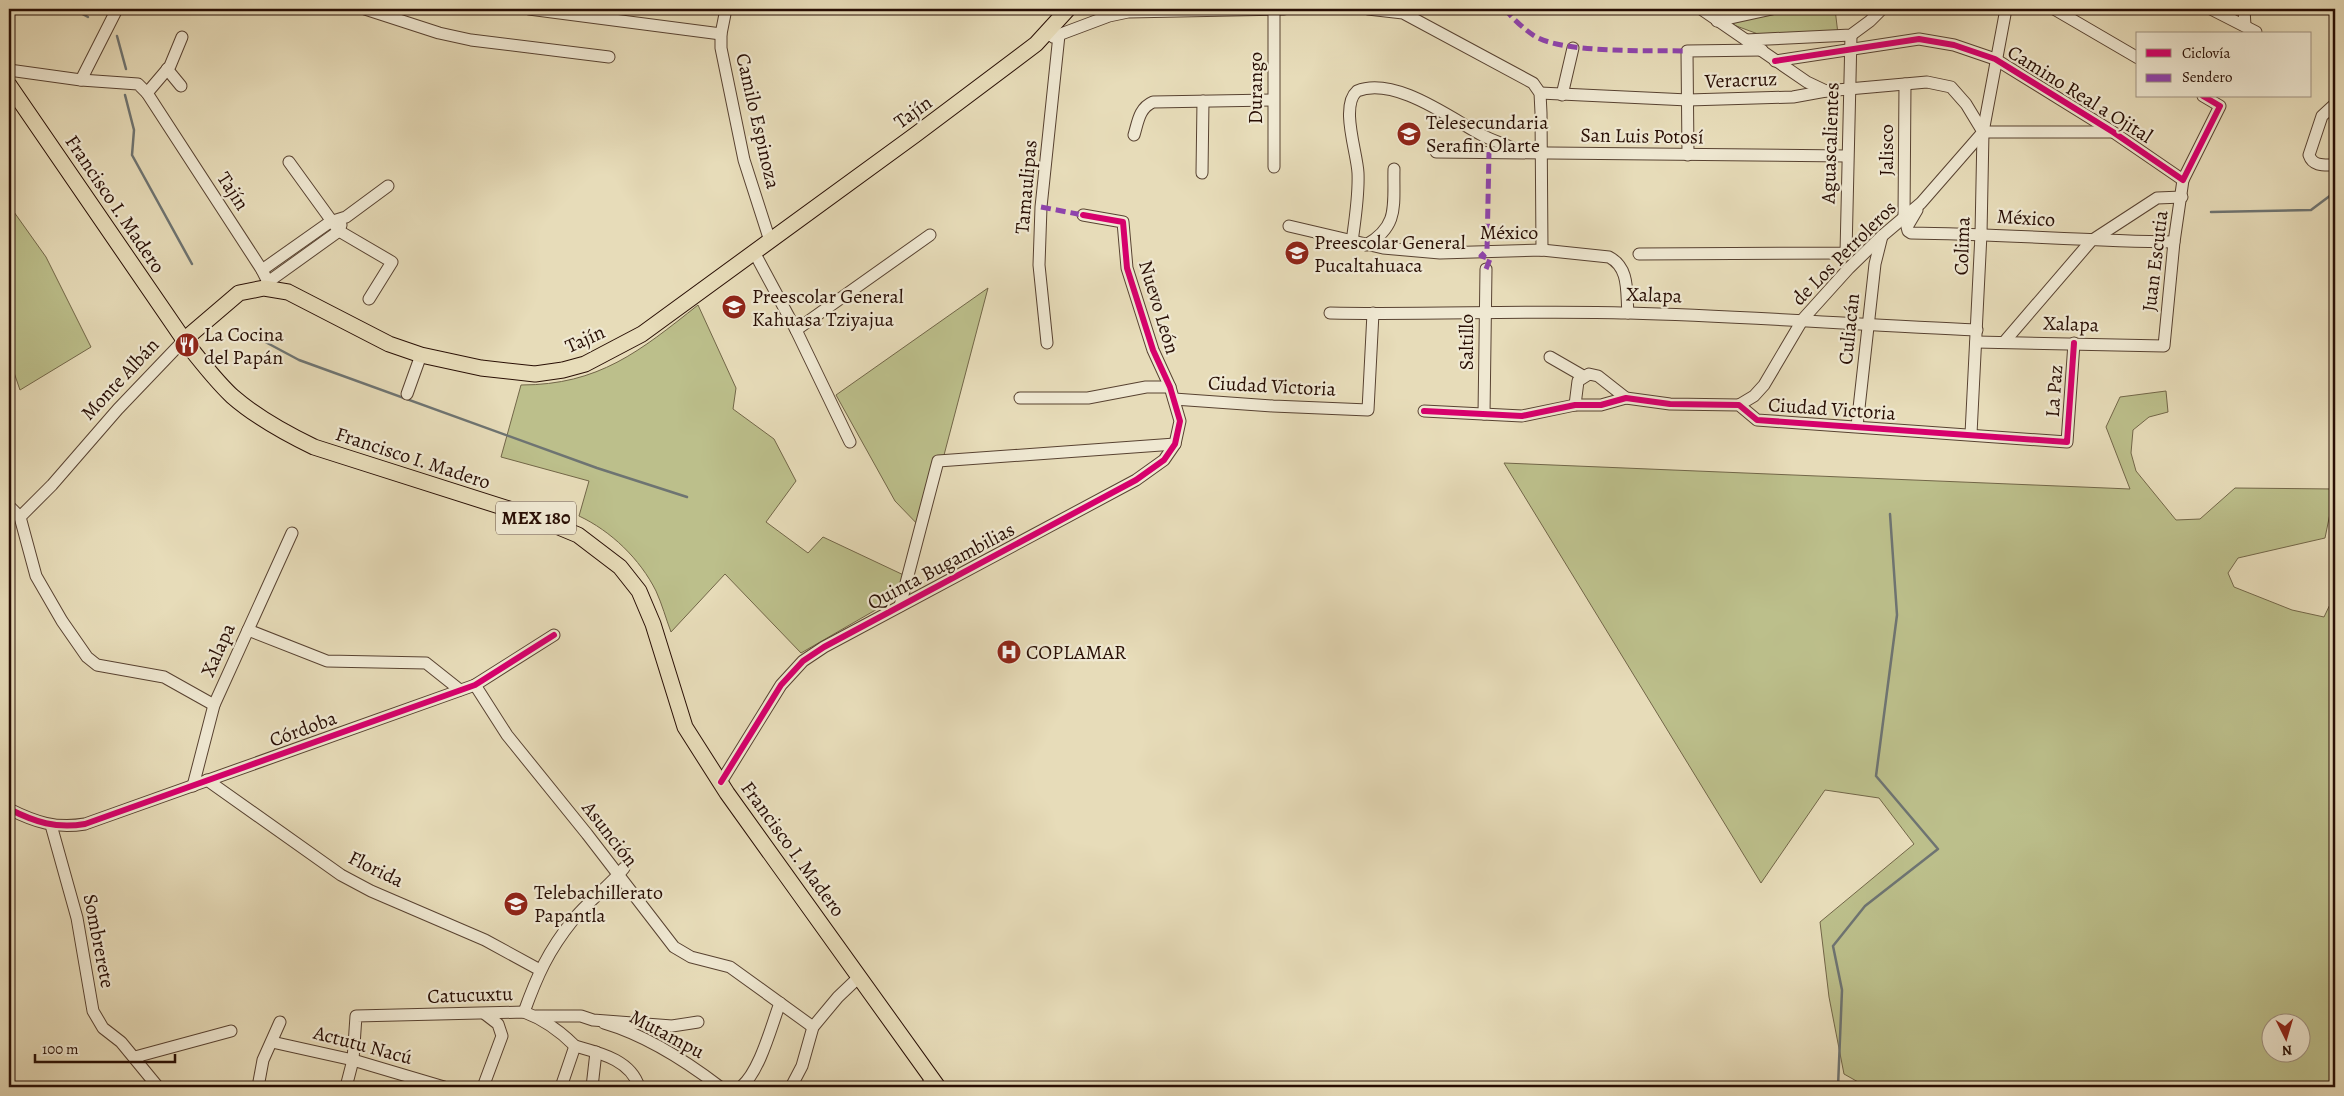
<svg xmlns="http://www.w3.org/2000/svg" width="2344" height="1096" font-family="Alegreya,serif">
  <rect width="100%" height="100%" fill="#e7dcb9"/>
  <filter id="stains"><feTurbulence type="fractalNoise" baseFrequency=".004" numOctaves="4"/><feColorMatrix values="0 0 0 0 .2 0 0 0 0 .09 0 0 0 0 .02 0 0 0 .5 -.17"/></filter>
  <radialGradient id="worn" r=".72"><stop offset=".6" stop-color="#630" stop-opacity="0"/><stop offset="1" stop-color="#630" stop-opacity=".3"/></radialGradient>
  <!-- green -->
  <g fill="#bcbf8b" stroke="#726648" fill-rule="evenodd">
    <polygon points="1766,9 1835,9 1838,34 1758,34 1731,24"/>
    <polygon points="9,205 46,257 91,347 20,390 9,358"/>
    <polygon points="988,288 924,531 895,501 836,395"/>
    <path d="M698 305 736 388 733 409 774 439 796 481 766 522 808 553 823 537 910 578 905 593 801 653 725 574 671 632C666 619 662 604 656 591 640 559 611 531 579 516L589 481 501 457 521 385C599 385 640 351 698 305Z"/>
    <path d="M2166 391 2168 412 2149 417 2133 430 2131 453 2136 471 2176 520 2200 519 2235 488 2335 489 2325 538 2238 558 2228 573 2234 587 2292 610 2324 617 2335 594V1087H1867L1844 1074 1829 997 1820 922 1914 844 1879 798 1825 790 1761 883 1504 463 2130 489 2106 427 2120 397ZM2272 1024H2302V1054H2272Z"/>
  </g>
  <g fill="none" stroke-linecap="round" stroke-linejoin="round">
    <!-- stream -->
    <g stroke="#6e7472" stroke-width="2.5">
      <polyline points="73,9 88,17"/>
      <polyline points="117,36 126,69"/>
      <polyline points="125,95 134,130 132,155 192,264"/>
      <polyline points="2211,212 2311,210 2335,192"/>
      <polyline points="256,337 299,360 597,468 687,497"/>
      <polyline points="1838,1087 1842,990 1833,946 1865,906 1938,849 1876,776 1897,615 1890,514"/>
    </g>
    <defs>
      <g id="minor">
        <polyline points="365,9 439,33 471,40 609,57"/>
        <polyline points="529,9 721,34"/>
        <polyline points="726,9 721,34 721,48 744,160 770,241"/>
        <polyline points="1368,9 1403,13 1533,83 1540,93 1541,113 1542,250"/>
        <polyline points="1701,9 1807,82 1826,91"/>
        <polyline points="2054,9 2138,58"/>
        <polyline points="2211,9 2256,32"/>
        <polyline points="2244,9 2245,26"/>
        <polyline points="1717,21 1772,9"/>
        <polyline points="1053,37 1109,16 1128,12 1284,9"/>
        <polyline points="1746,40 1851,35 1870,21 1882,9"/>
        <polyline points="1775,61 1919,39 1954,45 1995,59 2113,132 2183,180 2220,106 2203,96"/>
        <polyline points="167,69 181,86"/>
        <polyline points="9,70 81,80 138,84 147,93 262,270 268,282 264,288"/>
        <polyline points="81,80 117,9"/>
        <polyline points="147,93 170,66 182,37"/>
        <polyline points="1540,93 1688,100 1793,97 1826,91 1927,82 1951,87 1966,104 1983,132"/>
        <polyline points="1562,95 1573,48"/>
        <path d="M2335 104 2322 116 2309 155C2313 167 2325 165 2335 165"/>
        <polyline points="1983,132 2111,132"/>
        <path d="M1134 135C1138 122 1139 108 1153 102L1273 100"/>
        <polyline points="1436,152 1847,156"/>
        <polyline points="1688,155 1687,51 1762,50"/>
        <polyline points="289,162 339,231 392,262 369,299"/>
        <polyline points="1274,167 1274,9"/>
        <polyline points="1202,173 1203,101"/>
        <path d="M1917 210 1907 227 1908 231 1911 233C1999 234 2086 241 2174 242"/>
        <polyline points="1904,217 1905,84"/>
        <path d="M1289 226 1383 248 1440 253 1542 250 1609 257C1630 268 1626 292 1628 313"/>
        <path d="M1352 242C1355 219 1359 196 1358 173 1357 152 1340 106 1357 91 1394 76 1449 117 1480 134 1492 141 1506 144 1519 151"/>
        <path d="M1366 245C1400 226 1393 204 1394 169"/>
        <polyline points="754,252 796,330 850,442"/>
        <polyline points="1639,254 1846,253 1851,35"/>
        <polyline points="262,270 330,222 346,217 388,186"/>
        <polyline points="268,282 339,231 341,225"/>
        <path d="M1330 313C1429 315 1529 310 1629 313 1745 316 1861 325 1977 330"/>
        <polyline points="796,330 930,235"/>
        <polyline points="2005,341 2091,241 2157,198 2182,197"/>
        <polyline points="1976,342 2164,346 2174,242 2183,180"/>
        <polyline points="1047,343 1039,265 1041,207 1059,35"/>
        <polyline points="1550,357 1583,376"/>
        <polyline points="407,394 421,355"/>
        <polyline points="1020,398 1088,398 1146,387 1170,387"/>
        <polyline points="1174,399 1273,406 1368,410 1373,313"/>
        <polyline points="1575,405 1578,381 1589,374 1598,376 1626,398"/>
        <polyline points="1739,405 1754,396 1764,385 1803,319 1849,268 1882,236 1921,203 1983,132"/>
        <polyline points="1424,411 1522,416 1575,405 1601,405 1626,398 1670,404 1739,405 1757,420 2067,442 2074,343"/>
        <polyline points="1484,414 1486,269"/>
        <polyline points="1857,426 1875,264 1882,236"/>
        <polyline points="1971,434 1981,234 1983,132 2006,9"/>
        <polyline points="9,506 20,517 36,576 62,621 87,657 97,665 164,677 214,705"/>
        <polyline points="20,517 52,485 118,409 184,340"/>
        <polyline points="900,606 938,461 1175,444"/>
        <polyline points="248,630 327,661 426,663 460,690"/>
        <polyline points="475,685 507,735 587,834 674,947 691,957 730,967 813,1027"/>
        <polyline points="207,780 341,875 371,891 485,940 540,970"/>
        <polyline points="721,782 781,685 803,661 824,647 1136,480 1164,460 1175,444 1180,421 1170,387 1153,350 1127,268 1123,222 1083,215"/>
        <polyline points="193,786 214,705 292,533"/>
        <path d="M9 809C35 822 56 829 85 824L475 685 554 635"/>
        <polyline points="51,825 77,918 93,1011 103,1028 121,1042 158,1087"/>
        <path d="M524 1012C537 976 548 951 573 920 588 901 609 887 624 868"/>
        <polyline points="536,1016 581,1016 593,1020 672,1026 698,1022"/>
        <path d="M604 1023C645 1035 686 1061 720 1087"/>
        <polyline points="272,1042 353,1060 444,1087"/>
        <polyline points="135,1057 231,1031"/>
        <polyline points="258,1087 263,1060 280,1022"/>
        <path d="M346 1087 353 1060 356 1016 524 1012C543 1019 561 1032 575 1046"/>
        <polyline points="483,1087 502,1036 498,1024 485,1014"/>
        <path d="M561 1087 575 1046C600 1053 631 1060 639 1087"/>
        <polyline points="592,1087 596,1052"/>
        <path d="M741 1087C760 1071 771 1027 780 1003"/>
        <polyline points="791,1087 802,1066 813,1027 838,997 859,977"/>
        <polyline points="925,1087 932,1080"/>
      </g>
      <g id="major">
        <path d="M9 85 184 340C199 359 214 379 232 396 256 417 285 433 314 447L537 518 578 535 620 567 639 591 653 624 685 727 727 793 938 1087"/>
        <polyline points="184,340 239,293 264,288 288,292 389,344 421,355 481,368 535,374 563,370 585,364 642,334 915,135 1036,44 1068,9"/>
      </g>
    </defs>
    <!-- minor casing -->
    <use href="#minor" stroke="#584231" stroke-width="13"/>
    <!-- major casing -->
    <use href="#major" stroke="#280e04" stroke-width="17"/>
    <!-- minor -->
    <use href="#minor" stroke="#efe8d2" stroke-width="11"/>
    <!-- major -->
    <use href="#major" stroke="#e7dcb9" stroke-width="15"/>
    <!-- quiet -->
    <g stroke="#8e44ad" stroke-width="5" stroke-dasharray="10 5" stroke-linecap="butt">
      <path d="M1505 9C1513 19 1523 28 1533 35 1561 54 1650 50 1687 51"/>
      <polyline points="1041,207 1083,215"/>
      <polyline points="1486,269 1490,259 1481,256 1487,250 1489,152"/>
    </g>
    <defs>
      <g id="cycleway">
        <polyline points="1775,61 1919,39 1954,45 1995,59 2113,132 2183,180 2220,106 2203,96"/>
        <polyline points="1424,411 1522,416 1575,405 1601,405 1626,398 1670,404 1739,405 1757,420 2067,442 2074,343"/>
        <polyline points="721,782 781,685 803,661 824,647 1136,480 1164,460 1175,444 1180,421 1170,387 1153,350 1127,268 1123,222 1083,215"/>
        <path d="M9 809C35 822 56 829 85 824L475 685 554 635"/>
      </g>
    </defs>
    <!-- cycleway casing -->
    <use href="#cycleway" stroke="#efe8d2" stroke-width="9"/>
    <!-- cycleway -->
    <use href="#cycleway" stroke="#d6006c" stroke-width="6"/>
  </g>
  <!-- icons -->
  <defs>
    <symbol id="school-disc" viewBox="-11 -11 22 22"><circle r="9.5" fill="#8f2418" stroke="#efe8d2"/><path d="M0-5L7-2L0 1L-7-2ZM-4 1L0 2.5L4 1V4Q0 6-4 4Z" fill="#fff"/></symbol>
    <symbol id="restaurant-disc" viewBox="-11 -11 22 22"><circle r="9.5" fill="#8f2418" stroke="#efe8d2"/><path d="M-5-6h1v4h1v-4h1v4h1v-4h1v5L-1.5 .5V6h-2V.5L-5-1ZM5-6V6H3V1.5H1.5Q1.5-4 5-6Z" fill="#fff"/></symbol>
    <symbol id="hospital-disc" viewBox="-11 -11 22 22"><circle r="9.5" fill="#8f2418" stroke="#efe8d2"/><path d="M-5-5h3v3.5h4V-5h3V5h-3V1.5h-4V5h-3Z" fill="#fff"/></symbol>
    <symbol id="university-disc" viewBox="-11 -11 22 22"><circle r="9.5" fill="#8f2418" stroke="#efe8d2"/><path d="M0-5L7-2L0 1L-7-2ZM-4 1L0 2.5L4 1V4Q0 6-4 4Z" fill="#fff"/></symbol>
  </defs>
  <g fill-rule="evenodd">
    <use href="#school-disc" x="1395" y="120" width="28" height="28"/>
    <use href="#school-disc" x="1283" y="239" width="28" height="28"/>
    <use href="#school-disc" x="720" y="293" width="28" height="28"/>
    <use href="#restaurant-disc" x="173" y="331" width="28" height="28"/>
    <use href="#hospital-disc" x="995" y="638" width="28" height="28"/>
    <use href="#university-disc" x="502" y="890" width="28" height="28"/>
  </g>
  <g text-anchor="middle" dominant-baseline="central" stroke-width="4.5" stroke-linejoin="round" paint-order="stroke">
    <!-- shield labels -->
    <rect fill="#efe8d2" stroke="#644f42" stroke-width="1" x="496" y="501.5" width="80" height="33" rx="4"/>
    <g font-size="19" font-weight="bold" fill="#280e04">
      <text x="536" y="518">MEX 180</text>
    </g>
    <!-- street labels -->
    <g font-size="20" fill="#280e04" stroke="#efe8d2">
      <text transform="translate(1741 80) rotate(-2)">Veracruz</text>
      <text transform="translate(1255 88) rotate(-90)">Durango</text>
      <text transform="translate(2080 94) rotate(32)">Camino Real a Ojital</text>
      <text transform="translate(913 112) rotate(-36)">Tajín</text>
      <text transform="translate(758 121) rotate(77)">Camilo Espinoza</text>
      <text transform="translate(1642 136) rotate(1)">San Luis Potosí</text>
      <text transform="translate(1830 143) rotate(-88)">Aguascalientes</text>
      <text transform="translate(1886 150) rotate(-90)">Jalisco</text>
      <text transform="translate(1026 187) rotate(-85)">Tamaulipas</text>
      <text transform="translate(233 191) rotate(57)">Tajín</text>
      <text transform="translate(115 204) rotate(56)">Francisco I. Madero</text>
      <text transform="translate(2026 218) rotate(4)">México</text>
      <text x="1509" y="232">México</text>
      <text transform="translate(1962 246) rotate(-88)">Colima</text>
      <text transform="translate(1844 253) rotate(-45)">de Los Petroleros</text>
      <text transform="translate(2155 261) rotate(-83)">Juan Escutia</text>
      <text transform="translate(1654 295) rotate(2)">Xalapa</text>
      <text transform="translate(1159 307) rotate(73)">Nuevo León</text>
      <text transform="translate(2071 324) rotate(2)">Xalapa</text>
      <text transform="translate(1849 329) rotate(-84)">Culiacán</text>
      <text transform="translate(585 339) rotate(-24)">Tajín</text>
      <text transform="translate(1466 342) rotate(-90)">Saltillo</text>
      <text transform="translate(120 379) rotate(-47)">Monte Albán</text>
      <text transform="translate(1272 386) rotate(3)">Ciudad Victoria</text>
      <text transform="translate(2054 391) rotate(-86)">La Paz</text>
      <text transform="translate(1832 409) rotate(4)">Ciudad Victoria</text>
      <text transform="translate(413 458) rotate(18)">Francisco I. Madero</text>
      <text transform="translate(941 566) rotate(-28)">Quinta Bugambilias</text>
      <text transform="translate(218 650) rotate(-66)">Xalapa</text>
      <text transform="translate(303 729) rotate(-20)">Córdoba</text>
      <text transform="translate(610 834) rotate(52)">Asunción</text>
      <text transform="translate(793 849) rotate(54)">Francisco I. Madero</text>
      <text transform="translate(376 869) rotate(26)">Florida</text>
      <text transform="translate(99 941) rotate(79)">Sombrerete</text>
      <text transform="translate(470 995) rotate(-2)">Catucuxtu</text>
      <text transform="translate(667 1034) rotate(28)">Mutampu</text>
      <text transform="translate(363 1045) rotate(15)">Actutu Nacú</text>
    </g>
    <!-- poi labels -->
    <g font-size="20" fill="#280e04" stroke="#efe8d2" text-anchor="start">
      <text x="1426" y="122">Telesecundaria<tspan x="1426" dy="23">Serafin Olarte</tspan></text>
      <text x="1314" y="242">Preescolar General<tspan x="1314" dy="23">Pucaltahuaca</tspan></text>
      <text x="752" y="296">Preescolar General<tspan x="752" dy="23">Kahuasa Tziyajua</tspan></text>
      <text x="204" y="334">La Cocina<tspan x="204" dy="23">del Papán</tspan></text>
      <text x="1026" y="652">COPLAMAR</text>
      <text x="534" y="892">Telebachillerato<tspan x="534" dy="23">Papantla</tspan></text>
    </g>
  </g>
  <!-- margin -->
  <rect width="2344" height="1096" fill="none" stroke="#e7dcb9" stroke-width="30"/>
  <rect x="10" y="10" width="2324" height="1076" fill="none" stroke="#280e04" stroke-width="2.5"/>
  <rect x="15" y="15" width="2314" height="1066" fill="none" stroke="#280e04"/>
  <!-- legend -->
  <rect x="2136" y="32" width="175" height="65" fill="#efe8d2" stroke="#9f9180"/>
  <rect x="2146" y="49" width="25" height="8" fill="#d6006c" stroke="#9f9180"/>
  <text x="2182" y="58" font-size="15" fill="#280e04">Ciclovía</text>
  <rect x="2146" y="74" width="25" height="8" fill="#8e44ad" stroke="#9f9180"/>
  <text x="2182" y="82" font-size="15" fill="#280e04">Sendero</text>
  <!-- north arrow -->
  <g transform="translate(2286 1038) rotate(175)"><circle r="24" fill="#efe8d2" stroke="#9f9180"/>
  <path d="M0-4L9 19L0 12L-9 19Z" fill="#8f2418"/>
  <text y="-8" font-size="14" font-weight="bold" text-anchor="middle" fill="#280e04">N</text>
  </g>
  <!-- scale -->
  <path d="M35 1054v8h140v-8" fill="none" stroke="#280e04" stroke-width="2.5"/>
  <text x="42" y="1054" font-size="15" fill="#280e04" stroke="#efe8d2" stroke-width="4" paint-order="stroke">100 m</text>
  <rect width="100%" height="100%" filter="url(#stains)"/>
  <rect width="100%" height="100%" fill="url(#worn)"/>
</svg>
